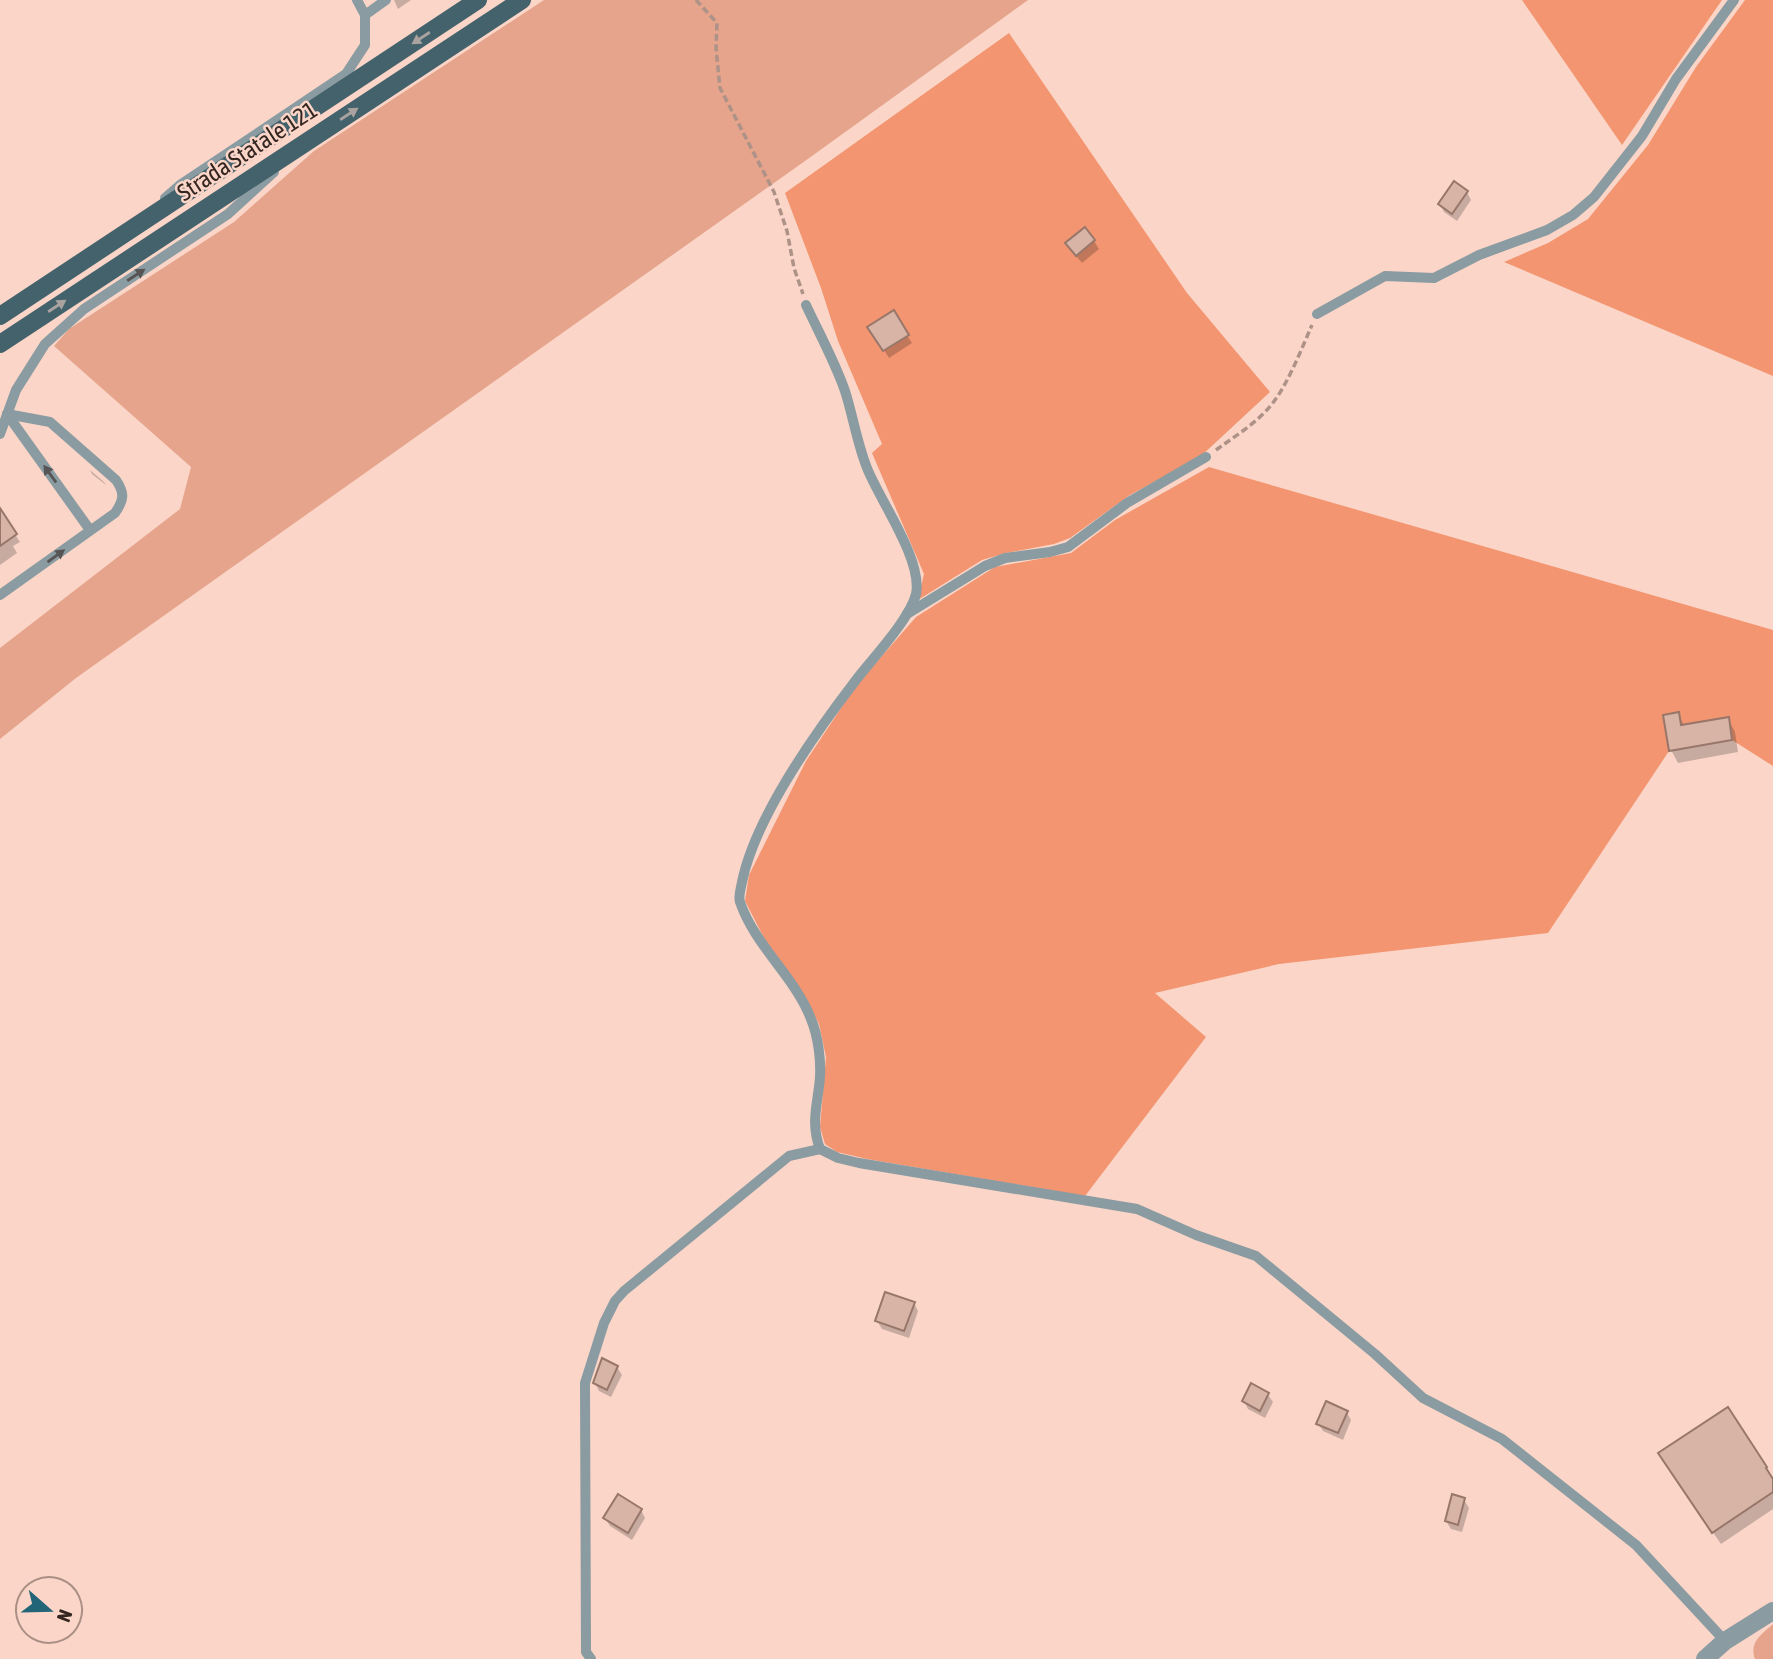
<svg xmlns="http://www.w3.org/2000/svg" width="1773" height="1659" font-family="'Asap Condensed',sans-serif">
  <rect width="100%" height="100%" fill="#fbd6c8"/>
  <!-- green -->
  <g fill="#e5a48b">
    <polygon points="544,0 1028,0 812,156 76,678 0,739 0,648 180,509 191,467 54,346 69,329 234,222 314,151"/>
    <path d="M1773 1624V1659H1755C1749 1642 1761 1635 1773 1624Z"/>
  </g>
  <!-- forest -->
  <g fill="#f29570">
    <polygon points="1522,0 1722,0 1622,145"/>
    <polygon points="1745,0 1773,0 1773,376 1504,262 1548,243 1588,219 1648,145 1696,67"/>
    <polygon points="1009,33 1187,293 1270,392 1200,457 1130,495 1070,538 1054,544 1006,553 982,560 918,600 924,574 872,453 882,444 838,341 821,288 785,193"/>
    <polygon points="1209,467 1773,630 1773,766 1732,740 1669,751 1548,933 1279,964 1155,993 1206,1037 1085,1196 867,1159 837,1152 825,1144 820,1127 826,1057 819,1024 802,992 765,940 745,901 749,875 806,761 855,687 916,617 995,567 1071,553 1115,520"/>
  </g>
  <!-- shadow -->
  <g fill="#0003">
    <polygon points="394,0 411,0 398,9"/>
    <polygon points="1467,192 1471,200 1457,221 1444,212 1440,204"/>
    <polygon points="1094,241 1099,249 1082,263 1072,251"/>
    <polygon points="893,313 912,343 889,358 870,327"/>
    <polygon points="90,470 104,482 106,485 92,474"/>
    <polygon points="7,522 20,542 13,546 17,553 0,565 0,526"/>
    <polygon points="1678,714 1685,727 1728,719 1735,732 1738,752 1678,763 1671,750"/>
    <polygon points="914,1303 918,1311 909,1338 882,1329 877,1321"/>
    <polygon points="617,1367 622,1375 611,1397 599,1391 595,1383"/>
    <polygon points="1268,1395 1273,1402 1265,1418 1248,1409 1244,1401"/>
    <polygon points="1347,1413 1351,1420 1343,1440 1323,1431 1318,1423"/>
    <polygon points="1667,1466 1773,1480 1773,1509 1721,1544"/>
    <polygon points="1464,1500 1469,1508 1462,1532 1451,1529 1446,1521"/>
    <polygon points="641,1510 645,1518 632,1540 610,1526 605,1518"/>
  </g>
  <!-- building -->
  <g fill="#d8b4a6" stroke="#98776a" stroke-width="2">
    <polygon points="1454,181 1468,191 1452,214 1438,204"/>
    <polygon points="1085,227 1095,240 1076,256 1065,243"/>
    <polygon points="894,310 909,335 883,351 867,327"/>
    <polygon points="0,508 17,534 0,546"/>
    <polygon points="1679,712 1681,725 1729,717 1732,740 1669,751 1663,715"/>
    <polygon points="885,1292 915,1302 904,1331 875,1321"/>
    <polygon points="602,1358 618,1366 607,1390 593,1383"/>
    <polygon points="1251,1383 1269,1393 1260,1411 1242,1401"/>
    <polygon points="1326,1401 1348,1411 1338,1433 1316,1424"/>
    <polygon points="1728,1407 1767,1467 1766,1468 1773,1479 1773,1492 1712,1533 1658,1453"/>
    <polygon points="618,1494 642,1509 628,1533 603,1518"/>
    <polygon points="1452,1494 1465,1498 1458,1525 1445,1521"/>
  </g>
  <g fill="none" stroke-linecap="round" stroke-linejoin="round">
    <!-- path -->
    <g stroke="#ae9288" stroke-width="3.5" stroke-dasharray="7 3.5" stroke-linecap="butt">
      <polyline points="696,0 717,23 716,48 720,88 774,192 787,231 794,268 803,294"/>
      <path d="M1216 450C1235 436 1257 423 1272 404 1288 384 1301 350 1312 325"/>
    </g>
    <!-- service -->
    <g stroke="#8a9ba1" stroke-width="10">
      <polyline points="357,0 365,15"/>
      <polyline points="165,198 180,185 346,74 365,45 365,15 386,0"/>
      <path d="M806 305C819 333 835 362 845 391 853 416 857 443 867 468 879 499 923 560 916 594 910 619 872 659 856 680 816 732 755 818 742 882 741 888 738 896 740 902 755 946 795 977 811 1019 818 1036 821 1059 820 1077 818 1104 810 1122 820 1149L838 1158 859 1163 1137 1209 1196 1235 1256 1256 1375 1354 1423 1398 1502 1439 1636 1545 1725 1641"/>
      <polyline points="1317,314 1385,276 1434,278 1479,255 1547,230 1573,215 1594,197 1642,136 1676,79 1734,0"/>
      <polyline points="7,414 90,530"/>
      <polyline points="0,434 16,390 45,344 84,309 228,214 274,172"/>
      <path d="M0 595 115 513C124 500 125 493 116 480L50 422 7 414"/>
      <polyline points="907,614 985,566 1005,558 1050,552 1068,547 1127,503 1206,457"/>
      <polyline points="591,1659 586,1652 585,1383 604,1323 615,1301 624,1291 789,1156 820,1149"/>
    </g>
    <!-- tertiary -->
    <polyline stroke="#8a9ba1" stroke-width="18" points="1705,1659 1725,1641 1773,1611"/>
    <!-- primary -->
    <g stroke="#44626c" stroke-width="18">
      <polyline points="0,316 478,0"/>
      <polyline points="0,344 522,0"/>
    </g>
  </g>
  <!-- one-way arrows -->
  <defs><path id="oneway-solid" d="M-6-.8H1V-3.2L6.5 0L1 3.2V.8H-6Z" transform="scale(1.75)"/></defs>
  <g fill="#a9a29f">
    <use href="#oneway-solid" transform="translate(421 38) rotate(147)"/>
    <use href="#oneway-solid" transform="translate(349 114) rotate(-33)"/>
    <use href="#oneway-solid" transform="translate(57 306) rotate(-33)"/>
  </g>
  <g fill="#565454">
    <use href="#oneway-solid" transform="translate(136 275) rotate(-33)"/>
    <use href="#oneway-solid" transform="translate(50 474) rotate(-126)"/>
    <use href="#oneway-solid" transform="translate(56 556) rotate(-36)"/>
  </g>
  <g text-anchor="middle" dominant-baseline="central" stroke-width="5" stroke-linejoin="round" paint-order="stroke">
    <!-- street labels -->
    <g font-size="24" fill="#332520" stroke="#fbd6c8">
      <text transform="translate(247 151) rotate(-33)">Strada Statale 121</text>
    </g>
  </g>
  <!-- north arrow -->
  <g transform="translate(49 1610) rotate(110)"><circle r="33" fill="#fbd6c8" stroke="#ab8f85" stroke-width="2"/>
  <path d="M0-5L12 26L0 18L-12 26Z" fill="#226478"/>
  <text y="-10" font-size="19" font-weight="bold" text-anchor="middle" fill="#332520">N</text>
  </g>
</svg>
